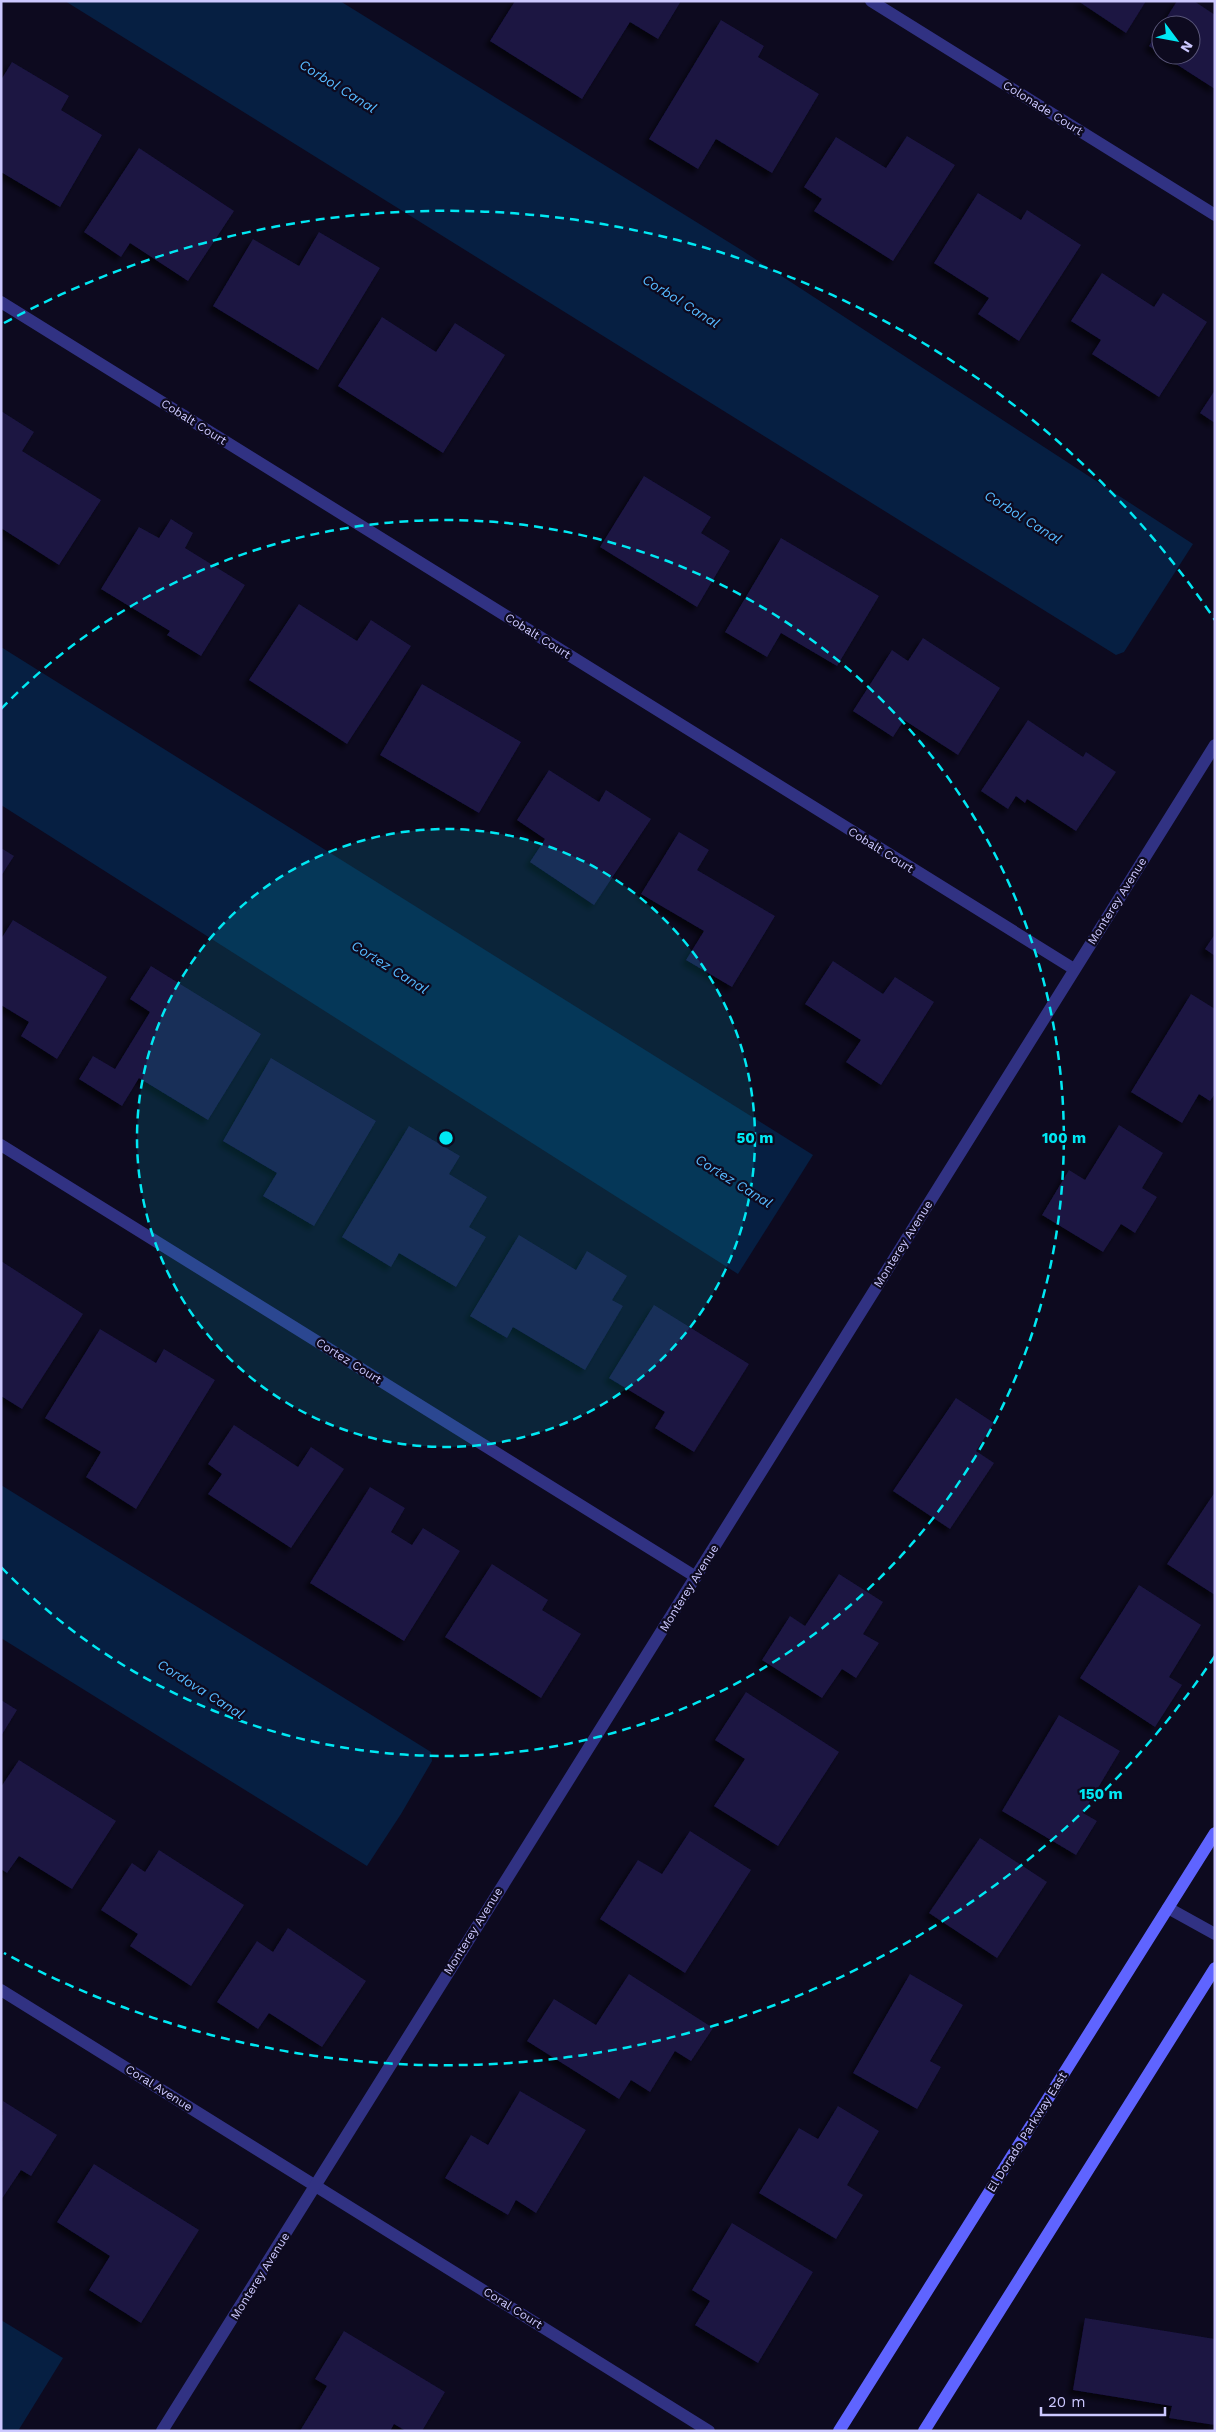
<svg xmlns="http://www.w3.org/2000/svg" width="1216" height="2432" font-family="'Work Sans',sans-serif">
  <defs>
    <filter id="shadow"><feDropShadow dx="-4.5" dy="4.5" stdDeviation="2.5" flood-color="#0009"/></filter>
  </defs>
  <rect width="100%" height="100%" fill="#0d0a1f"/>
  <!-- water -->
  <g fill="#061f42">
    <polygon points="65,1 340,1 743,251 1193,544 1124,652 1116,655"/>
    <polygon points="1,647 813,1155 738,1274 1,805"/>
    <polygon points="1,1485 431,1752 432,1761 401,1814 367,1866 1,1638"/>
    <polygon points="1,2320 63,2358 18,2431 1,2431"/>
  </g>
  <!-- building -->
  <g fill="#1b1542" filter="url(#shadow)">
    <polygon points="515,1 681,1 658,39 630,22 582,99 490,41"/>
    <polygon points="1078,1 1146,1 1126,33"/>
    <polygon points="1177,1 1194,1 1215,15 1215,89 1162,55 1191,55 1191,25 1162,25"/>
    <polygon points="721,20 764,46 758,57 819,94 772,173 716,139 698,169 649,139"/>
    <polygon points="1161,27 1161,54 1149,46"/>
    <polygon points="12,62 69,96 61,110 102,135 60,207 1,172 1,80"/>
    <polygon points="907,136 955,165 893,261 814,211 822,199 804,187 836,137 886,168"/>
    <polygon points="139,148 234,211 188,281 130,243 121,257 84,232"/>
    <polygon points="978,193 1021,220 1027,210 1081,245 1019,341 978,314 989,298 934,263"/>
    <polygon points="319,232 380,268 318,370 213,306 253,239 299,266"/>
    <polygon points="1102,273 1154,307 1163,293 1207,322 1159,397 1092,354 1101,340 1071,321"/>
    <polygon points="382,317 436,352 455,323 505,355 443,453 338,386"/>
    <polygon points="1215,390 1215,423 1200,413"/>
    <polygon points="1,411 34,432 22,451 101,500 59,565 1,528"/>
    <polygon points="644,476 711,517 701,533 730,551 697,607 600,547"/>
    <polygon points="171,519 193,533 185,548 245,585 201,656 167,635 170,631 101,589 139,527 159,538"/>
    <polygon points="781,538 879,596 837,666 781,633 767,657 725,632"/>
    <polygon points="299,604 357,641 371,620 411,646 347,744 249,680"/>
    <polygon points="923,638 1000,688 958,755 904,720 893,737 853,711 892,650 908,661"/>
    <polygon points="422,684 521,742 479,813 380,755"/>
    <polygon points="1028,720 1083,757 1086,752 1116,772 1076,831 1027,799 1025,803 1016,796 1008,809 981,791"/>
    <polygon points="549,770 599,802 606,790 651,819 594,905 530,862 545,839 517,820"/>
    <polygon points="679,832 709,850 697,870 775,916 732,987 686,960 704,931 641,894"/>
    <polygon points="1,848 14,856 1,876"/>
    <polygon points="13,920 107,977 57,1059 21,1036 29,1022 1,1005 1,939"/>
    <polygon points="1215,934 1215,956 1205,949"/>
    <polygon points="833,961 883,994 895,977 934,1002 881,1085 846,1062 861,1040 805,1004"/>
    <polygon points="151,966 261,1034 208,1120 139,1078 122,1106 79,1079 93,1056 115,1069 150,1012 130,999"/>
    <polygon points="1191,994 1215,1009 1215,1094 1210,1101 1199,1094 1182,1123 1131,1092"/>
    <polygon points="271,1058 376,1121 314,1226 263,1196 277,1173 223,1141"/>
    <polygon points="1119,1125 1163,1153 1142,1188 1157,1197 1135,1233 1121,1224 1103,1252 1042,1215 1069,1170 1085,1180"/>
    <polygon points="409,1126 460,1156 449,1174 487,1197 469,1227 486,1237 456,1287 399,1253 391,1267 342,1237"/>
    <polygon points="519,1235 576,1270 587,1251 627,1276 612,1300 623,1306 585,1370 513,1327 507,1338 470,1316"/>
    <polygon points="1,1261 83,1314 22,1409 1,1396"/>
    <polygon points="654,1305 749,1364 694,1452 655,1428 665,1412 609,1378"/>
    <polygon points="100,1329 156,1363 164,1349 215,1380 136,1509 86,1477 101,1452 45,1418"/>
    <polygon points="956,1398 994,1423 976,1451 994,1463 950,1529 893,1491"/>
    <polygon points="234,1425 298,1467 311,1447 344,1469 291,1548 208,1494 222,1474 208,1464"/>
    <polygon points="370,1487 405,1508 391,1532 412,1545 423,1528 460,1551 404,1641 310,1583"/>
    <polygon points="1215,1492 1215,1595 1167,1564"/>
    <polygon points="492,1564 548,1600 542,1610 581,1634 541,1698 445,1637"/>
    <polygon points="839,1574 883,1602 863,1634 879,1643 856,1678 842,1669 822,1698 762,1660 790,1616 805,1626"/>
    <polygon points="1139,1585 1201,1625 1169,1677 1182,1685 1155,1727 1080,1678"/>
    <polygon points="746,1692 839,1752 778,1846 714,1806 745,1759 715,1740"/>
    <polygon points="1,1700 17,1710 1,1736"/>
    <polygon points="1059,1715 1120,1751 1083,1813 1097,1821 1076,1855 1002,1811"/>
    <polygon points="19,1760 116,1821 72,1889 19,1856 7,1873 1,1869 1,1787"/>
    <polygon points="690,1831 751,1870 685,1973 600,1919 638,1860 662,1874"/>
    <polygon points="980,1838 1047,1882 997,1958 929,1913"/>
    <polygon points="159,1850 244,1905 191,1986 130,1946 138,1934 101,1910 132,1863 145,1872"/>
    <polygon points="288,1928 366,1981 322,2047 269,2013 258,2029 217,2002 257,1941 273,1952"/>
    <polygon points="629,1974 713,2028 691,2061 675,2051 650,2092 631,2080 619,2099 527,2041 554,1999 596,2025"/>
    <polygon points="910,1974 963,2005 930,2061 941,2067 917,2109 853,2073"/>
    <polygon points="520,2091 586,2130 536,2213 516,2200 508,2215 445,2178 471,2135 488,2145"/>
    <polygon points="3,2101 57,2135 31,2176 21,2170 1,2200"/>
    <polygon points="838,2106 879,2131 847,2185 863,2195 836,2239 759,2193 799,2128 818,2139"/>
    <polygon points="94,2164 199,2230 141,2323 89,2290 110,2256 57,2222"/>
    <polygon points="732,2223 813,2272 758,2363 695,2325 710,2301 692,2290"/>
    <polygon points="1085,2318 1215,2339 1215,2425 1169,2418 1172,2406 1073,2390"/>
    <polygon points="344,2331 445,2392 422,2431 406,2431 394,2424 390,2431 300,2431 327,2386 315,2379"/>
  </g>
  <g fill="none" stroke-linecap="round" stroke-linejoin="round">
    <!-- street -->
    <g stroke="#313283" stroke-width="12">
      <polyline points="871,1 1215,215"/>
      <polyline points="1,302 1074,969"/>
      <polyline points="1,1145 696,1577"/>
      <polyline points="1168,1908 1215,1934"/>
      <polyline points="1,1990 709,2431"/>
      <polyline points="162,2431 1215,745"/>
    </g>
    <!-- secondary -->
    <g stroke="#5f64ff" stroke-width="12">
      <polyline points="839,2431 1215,1833"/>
      <polyline points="924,2431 1215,1968"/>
    </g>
  </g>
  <!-- distance rings -->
  <circle cx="446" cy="1138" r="309" fill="#00e8f3" fill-opacity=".12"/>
  <g fill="none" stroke="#00e8f3" stroke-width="2.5" stroke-dasharray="9 6">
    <circle cx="446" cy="1138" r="309"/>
    <path d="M1 709A618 618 0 1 1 1 1567"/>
    <path d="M1215 1656A927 927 0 0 1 4 1953M4 323A927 927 0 0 1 1215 620"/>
  </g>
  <g text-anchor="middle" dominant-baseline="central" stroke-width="4.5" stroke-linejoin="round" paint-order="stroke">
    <!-- street labels -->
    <g font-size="12" fill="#ccc8ff" stroke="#0d0a1f">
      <text transform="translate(1043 108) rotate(32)">Colonade Court</text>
      <text transform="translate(194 422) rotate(32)">Cobalt Court</text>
      <text transform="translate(538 636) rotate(32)">Cobalt Court</text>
      <text transform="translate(881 850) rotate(32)">Cobalt Court</text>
      <text transform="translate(1117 901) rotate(-58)">Monterey Avenue</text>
      <text transform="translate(903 1244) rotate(-58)">Monterey Avenue</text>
      <text transform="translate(349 1361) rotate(32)">Cortez Court</text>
      <text transform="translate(689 1588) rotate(-58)">Monterey Avenue</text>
      <text transform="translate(473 1931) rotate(-58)">Monterey Avenue</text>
      <text transform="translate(159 2088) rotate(32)">Coral Avenue</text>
      <text transform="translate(1027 2132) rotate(-58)">El Dorado Parkway East</text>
      <text transform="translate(260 2276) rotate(-58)">Monterey Avenue</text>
      <text transform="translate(513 2308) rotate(32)">Coral Court</text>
    </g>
    <!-- water labels -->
    <g font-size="14" font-style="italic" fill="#56baff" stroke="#0d0a1f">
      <text transform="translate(338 86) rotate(32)">Corbol Canal</text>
      <text transform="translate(681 301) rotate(32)">Corbol Canal</text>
      <text transform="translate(1023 517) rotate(32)">Corbol Canal</text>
      <text transform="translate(390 967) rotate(32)">Cortez Canal</text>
      <text transform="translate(734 1181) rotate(32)">Cortez Canal</text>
      <text transform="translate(201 1689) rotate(32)">Cordova Canal</text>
    </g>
  </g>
  <circle cx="446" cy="1138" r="8" fill="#00e8f3" stroke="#0d0a1f" stroke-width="2.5"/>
  <g font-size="15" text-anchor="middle" font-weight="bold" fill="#00e8f3" stroke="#0d0a1f" stroke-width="4.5" stroke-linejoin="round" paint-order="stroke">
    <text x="755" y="1143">50 m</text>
    <text x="1064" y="1143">100 m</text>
    <text x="1101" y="1799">150 m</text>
  </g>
  <!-- border -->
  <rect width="1216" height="2432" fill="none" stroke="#ccc8ff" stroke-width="5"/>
  <!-- north arrow -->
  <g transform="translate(1176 40) rotate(122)"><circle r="24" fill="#0d0a1f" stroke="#595679"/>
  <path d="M0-4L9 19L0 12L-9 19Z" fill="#00e8f3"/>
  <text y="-8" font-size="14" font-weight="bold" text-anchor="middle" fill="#ccc8ff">N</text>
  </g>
  <!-- scale -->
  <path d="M1041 2407v8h124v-8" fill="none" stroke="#ccc8ff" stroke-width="2.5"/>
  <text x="1048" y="2407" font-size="15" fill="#ccc8ff" stroke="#0d0a1f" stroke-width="4" paint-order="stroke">20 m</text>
</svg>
